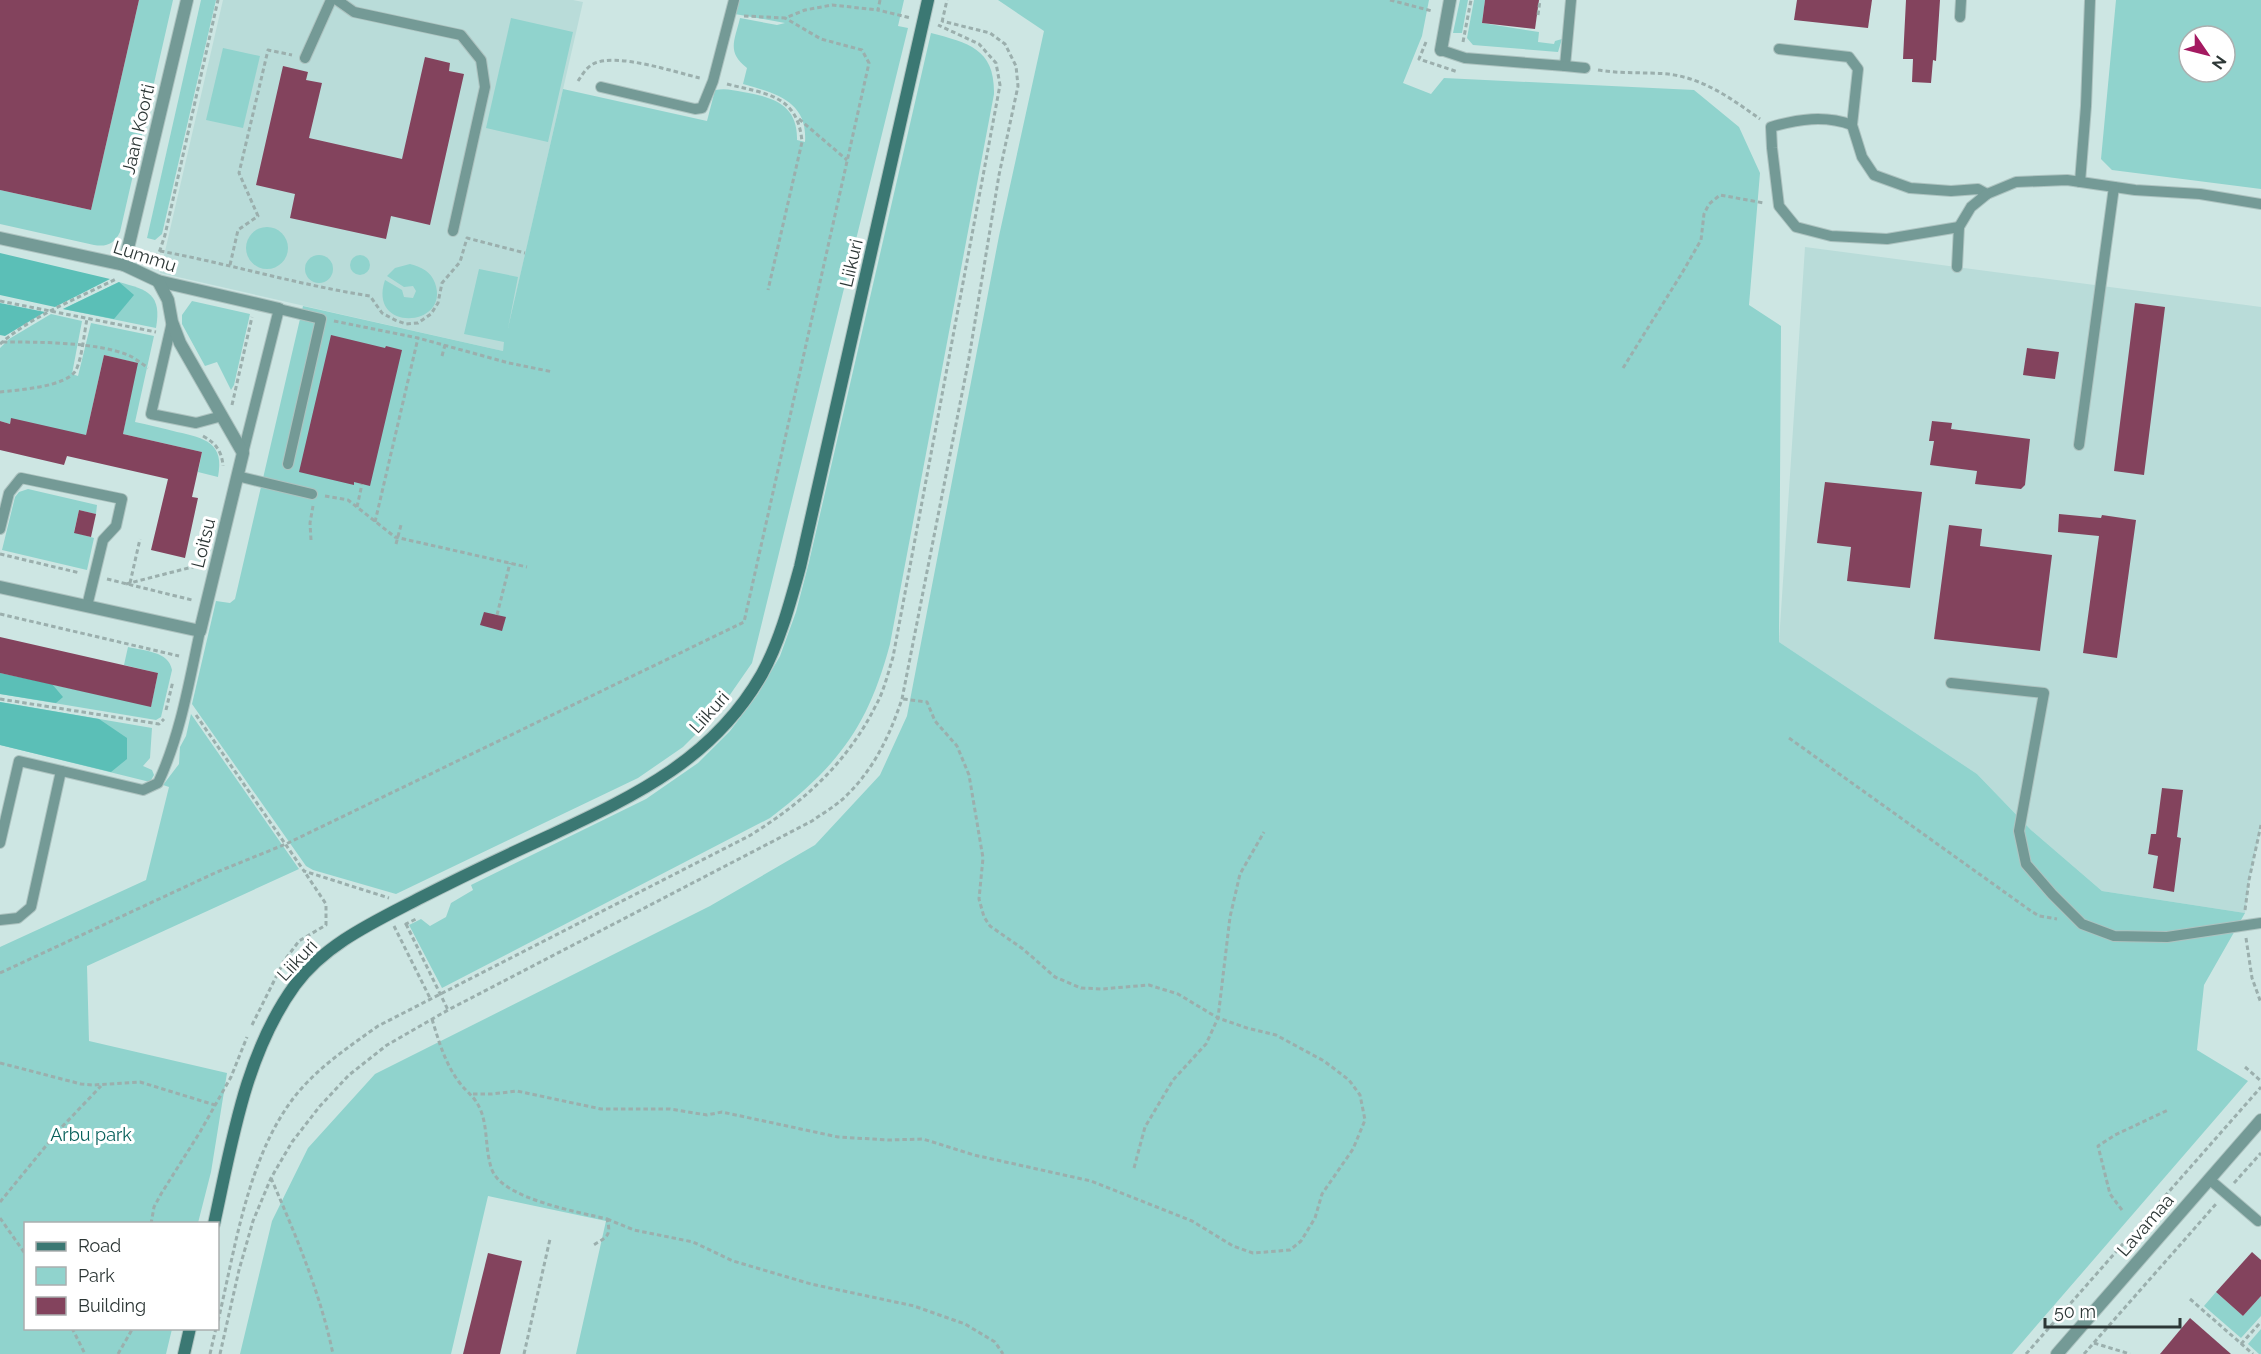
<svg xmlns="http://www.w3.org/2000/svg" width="2261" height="1354" font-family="Raleway,sans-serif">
  <rect width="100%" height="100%" fill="#cde6e3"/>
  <!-- built -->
  <g fill="#b9dcd9">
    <polygon points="223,0 573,0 583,2 503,351 160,273"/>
    <polygon points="1805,247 2261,307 2261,825 2249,880 2245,913 2102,891 2031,830 1977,774 1779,642"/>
  </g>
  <!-- green -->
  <g fill="#90d3cd" fill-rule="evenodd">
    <path d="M139 0H173L120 232C114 244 107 247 94 245L0 224V190L91 210Z"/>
    <polygon points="201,0 216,0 162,234 155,240 147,238"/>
    <path d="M738 0H904L898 26 908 28 752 663 718 712 683 747 638 778 396 894 313 870 306 866 192 704 216 601 230 603 235 599 303 306 503 351 504 342 464 334 479 269 518 277 508 328 563 89 707 121 715 90C725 88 733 90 743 92 773 97 798 105 797 140L805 142C808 101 775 93 743 84L747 68C726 52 735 40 740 18L777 25 785 23 735 14Z"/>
    <polygon points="998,0 1429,0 1422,36 1403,83 1431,94 1444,78 1694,90 1739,127 1760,173 1749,305 1781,326 1779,642 1977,774 2031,830 2102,891 2245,913 2204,985 2197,1050 2248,1081 2012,1354 576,1354 606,1221 488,1196 451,1354 240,1354 272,1221 308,1148 375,1074 710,906 815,845 880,775 907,716 999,236 1044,31"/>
    <polygon points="1460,0 1468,0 1462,33 1453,33"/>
    <polygon points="1474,0 1485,0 1482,23 1539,32 1538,42 1554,44 1555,41 1562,39 1558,52 1473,45 1467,38"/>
    <path d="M2116 0H2261V189L2112 170 2101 159ZM2189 36H2225V72H2189Z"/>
    <polygon points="511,18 573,32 548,142 486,128"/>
    <path d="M931 33C969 43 995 49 994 94L890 644C868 727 838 766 770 818L442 988 409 925 421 919 430 926 446 917 451 903 473 890 471 885 646 799 698 763 730 731 758 694 780 656 796 612 809 562Z"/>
    <polygon points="223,48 260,56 243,128 206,120"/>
    <circle cx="267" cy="248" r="21"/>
    <circle cx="360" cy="265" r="10"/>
    <circle cx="319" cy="269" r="14"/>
    <path d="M410 264C422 267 431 272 435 283 451 328 367 333 385 280L402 290 404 297 413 298 416 291 413 286 404 287 387 276 395 268Z"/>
    <path d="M119 282C148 290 162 294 156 328L63 309Z"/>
    <polygon points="192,301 250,314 234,385 231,390 217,362 205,366 182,324 182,315"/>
    <path d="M51 314 82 321 72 374 78 376 91 323 154 336 135 422C149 425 163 428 177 432 205 438 225 443 218 477L198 472 202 452 123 434 137 363 104 355 84 444 11 419 10 424 0 421V348L9 339Z"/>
    <polygon points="28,489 97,505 96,514 79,510 74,532 94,538 87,570 2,550 15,497 19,492"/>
    <path d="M128 647C144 651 169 651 172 670L161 717 156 720 0 694V673L151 706 158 673 124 665Z"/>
    <polygon points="0,702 152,728 150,758 143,766 152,770 154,775 150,782 0,745"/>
    <polygon points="191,714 299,869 87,966 89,1041 227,1073 211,1172 198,1223 26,1224 26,1328 172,1329 166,1354 0,1354 0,947 146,880 169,787 163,785 179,764 180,747 186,736"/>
    <polygon points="2216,1292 2243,1316 2261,1296 2261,1316 2241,1338 2204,1306"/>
    <polygon points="2261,1329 2261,1354 2259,1354 2248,1344"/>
  </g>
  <!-- forest -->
  <g fill="#5bbfb7">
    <polygon points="0,253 110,279 55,307 0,295"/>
    <polygon points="119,282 134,295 114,319 63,309"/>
    <polygon points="0,303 45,312 5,336 0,335"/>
    <polygon points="0,673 52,684 63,697 56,703 0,694"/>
    <polygon points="0,702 99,719 127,738 127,759 111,772 0,745"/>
  </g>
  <!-- building -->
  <g fill="#83435d">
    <polygon points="0,0 139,0 91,210 0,190"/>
    <polygon points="1485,0 1539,0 1535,29 1482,23"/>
    <polygon points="1797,0 1872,0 1868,28 1794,20"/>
    <polygon points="1906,0 1940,0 1936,61 1933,60 1931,83 1912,82 1913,59 1903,59"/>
    <polygon points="425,57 450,63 449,71 464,74 430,225 391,216 386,239 290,218 295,194 256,185 283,66 308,72 306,80 322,83 309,138 402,159"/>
    <polygon points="2135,303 2165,307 2144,475 2114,471"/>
    <polygon points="331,335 385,348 386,346 402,350 370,486 354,482 354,485 299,472"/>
    <polygon points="2027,348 2059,352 2055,379 2023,375"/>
    <polygon points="104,355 138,363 123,434 202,452 192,497 198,498 185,558 151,550 168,479 67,456 64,465 0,450 0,421 10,424 11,418 86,435"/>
    <polygon points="1932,421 1952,423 1951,429 2030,439 2025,485 2021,489 1975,484 1977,471 1930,465 1934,441 1929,441"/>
    <polygon points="1825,482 1922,492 1910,588 1847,581 1851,547 1817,543"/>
    <polygon points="79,510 96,514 91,537 74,533"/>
    <polygon points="2059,514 2101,518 2102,515 2136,520 2117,658 2083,653 2099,536 2058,532"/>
    <polygon points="1949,525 1982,529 1980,546 2052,555 2040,651 1934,639"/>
    <polygon points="484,612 506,617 502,631 480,625"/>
    <polygon points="0,637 158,673 151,707 0,673"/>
    <polygon points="2162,788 2183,790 2177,837 2181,838 2174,892 2153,888 2158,856 2148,854 2151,834 2156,834"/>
    <polygon points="2252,1252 2261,1260 2261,1296 2243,1316 2216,1292"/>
    <polygon points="488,1253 522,1261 500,1354 463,1354"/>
    <polygon points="2190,1318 2231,1354 2160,1354"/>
  </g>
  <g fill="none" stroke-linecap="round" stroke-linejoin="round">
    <defs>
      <g id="lane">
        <polyline points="337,0 354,12 461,35 481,60 485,87 453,231"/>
        <polyline points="1960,17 1961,0"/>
        <polyline points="1779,49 1849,57 1858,69 1852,125 1862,157 1874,175 1910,188 1951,191 1978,189 1987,194"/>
        <polyline points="1441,50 1465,58 1565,66 1571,0"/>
        <polyline points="305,58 331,0"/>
        <polyline points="1565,66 1585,68"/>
        <polyline points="601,87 695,109 702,108 713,81 734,0"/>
        <path d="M1852 125C1825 115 1798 119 1771 127L1772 148 1779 206 1796 227 1831 236 1887 239 1959 227"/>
        <polyline points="2080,182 2086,106 2090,0"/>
        <polyline points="1957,267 1959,227 1971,207 1987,194 2016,182 2067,180 2135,190 2200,194 2261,204"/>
        <polyline points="172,322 151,414 196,423 222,416"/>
        <polyline points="2079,445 2114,187"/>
        <polyline points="243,453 279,309 321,319 288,464"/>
        <polyline points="237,476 312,494"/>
        <polyline points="0,529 9,493 21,478 122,499 116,526 103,540 87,606"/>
        <polyline points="1951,683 2044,693 2019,831 2026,864 2052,894 2082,924 2114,936 2167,937 2261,923"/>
        <path d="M0 843 19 761 143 790 158 783C180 736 189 683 200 631"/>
        <polyline points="0,920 18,918 31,907 61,771"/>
        <polyline points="2209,1179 2258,1221"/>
      </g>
      <g id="street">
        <polyline points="1441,50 1450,0"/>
        <polyline points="0,238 124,265 158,281 279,309"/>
        <polyline points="124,265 187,0"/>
        <polyline points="0,587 200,631 243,453 180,343 172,322 168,300 158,281"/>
        <polyline points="2057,1354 2261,1120"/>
      </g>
      <g id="secondary">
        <path d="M214 1224C232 1142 245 1054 295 985 325 944 374 922 418 899 461 877 505 856 549 836 634 796 713 760 762 674 780 641 790 603 800 567L928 0"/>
        <polyline points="184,1354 190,1328"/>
      </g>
    </defs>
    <!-- lane casing -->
    <use href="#lane" stroke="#adc3c0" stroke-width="12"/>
    <!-- street casing -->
    <use href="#street" stroke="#adc3c0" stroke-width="14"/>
    <!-- secondary casing -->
    <use href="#secondary" stroke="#adc3c0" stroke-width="14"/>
    <!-- path -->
    <g stroke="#9bafad" stroke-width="3" stroke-dasharray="4.5 3" stroke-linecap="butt">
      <polyline points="880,0 878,10 911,18"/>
      <polyline points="1390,0 1432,11"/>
      <polyline points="1538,15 1540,0"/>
      <polyline points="744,16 785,18 805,10 832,5 878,10"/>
      <polyline points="942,22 947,0"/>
      <polyline points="1426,42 1419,59 1458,72"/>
      <polyline points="1463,42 1471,0"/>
      <path d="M1598 70C1622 74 1645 72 1668 74 1703 78 1732 99 1760 119"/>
      <path d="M578 81C582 75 586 68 593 64 616 52 674 72 700 78"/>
      <path d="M727 84C765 94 798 94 802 142L768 290"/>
      <polyline points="799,119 847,160"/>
      <path d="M160 251C230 264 299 285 370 296L382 313 395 320 406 324 418 323 431 314 438 303 442 283 460 262 467 238 525 253"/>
      <polyline points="148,261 159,253 165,235 218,0"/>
      <polyline points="230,265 238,230 258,216 239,173 268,50 292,55"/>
      <polyline points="0,301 156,332"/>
      <polyline points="334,321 418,338 509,363 553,372"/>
      <path d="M3 342C38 342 96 342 128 355 135 358 141 363 148 368"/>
      <path d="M0 344C33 315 77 299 116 279"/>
      <polyline points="442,356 445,345"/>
      <polyline points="1623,368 1682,273 1701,240 1704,214 1709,204 1720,195 1764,203"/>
      <path d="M0 392C17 390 67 387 76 370 82 358 84 334 87 319"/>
      <polyline points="232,405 252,317"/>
      <path d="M203 436C216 443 222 452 223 466"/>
      <polyline points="325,496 348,500 395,537 527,567"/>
      <polyline points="357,507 362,484"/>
      <polyline points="375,522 418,338"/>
      <polyline points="311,540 310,523 313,506"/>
      <polyline points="396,544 401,525"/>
      <polyline points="0,554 80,573"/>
      <polyline points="107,579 192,600 192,598"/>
      <polyline points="130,583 140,539"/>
      <polyline points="126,584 200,565"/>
      <polyline points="0,614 179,656"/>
      <polyline points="497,615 510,563"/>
      <polyline points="0,699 159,724 164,719"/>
      <polyline points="166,710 173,681"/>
      <polyline points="196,715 304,871 389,898"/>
      <polyline points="1789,738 2031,911 2039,916 2057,919"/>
      <polyline points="2245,910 2249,880 2261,825"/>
      <polyline points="405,923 406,924 416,919"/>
      <polyline points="406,924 448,1010"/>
      <polyline points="394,926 431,1000"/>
      <polyline points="2246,938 2252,978 2261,1003"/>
      <polyline points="0,973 217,872 286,844 744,622 869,63 862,50 821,39 785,18"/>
      <path d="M432 1019C439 1042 445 1063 459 1082 467 1093 475 1096 481 1111 488 1129 485 1151 492 1170 503 1199 579 1212 607 1219 612 1237 606 1237 592 1246"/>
      <polyline points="252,1025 284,961 299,941 326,925 326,904 304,871"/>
      <polyline points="0,1063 81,1084 93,1085 140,1082 215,1105"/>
      <polyline points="2245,1067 2261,1081"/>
      <polyline points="473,1094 492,1094 517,1091 601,1109 670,1109 707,1115 722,1112 838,1137 889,1140 923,1139 974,1155 1091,1181 1192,1221 1233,1246 1253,1253 1290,1250 1301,1241 1315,1218 1322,1194 1353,1149 1365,1120 1360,1095 1349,1080 1324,1061 1276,1035 1247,1028 1218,1018 1178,994 1149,985 1102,989 1081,988 1055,977 1023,949 990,926 984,917 979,899 983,858 969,775 957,746 935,721 927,702 903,699"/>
      <polyline points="1134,1168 1145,1127 1173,1080 1206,1044 1218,1018 1230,917 1240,874 1264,832"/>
      <path d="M271 1178C296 1236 320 1292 333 1354"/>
      <polyline points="2234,1183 2261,1153"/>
      <polyline points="0,1202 59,1130 101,1086"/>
      <polyline points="2122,1210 2110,1194 2098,1146 2115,1135 2168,1110"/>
      <polyline points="0,1218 26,1255"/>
      <polyline points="607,1219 634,1230 693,1242 733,1261 811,1284 914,1306 965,1324 995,1342 1003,1354"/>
      <polyline points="151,1224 154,1207 161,1194 200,1132 231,1077 247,1037"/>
      <polyline points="2190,1299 2253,1354"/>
      <path d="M218 1321C236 1246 248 1151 300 1090 323 1064 350 1046 378 1026L749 836C803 803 848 762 876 705 884 691 888 673 893 657L1000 85 996 63 979 44 938 25"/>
      <polyline points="72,1328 85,1354"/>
      <polyline points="2094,1343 2130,1354"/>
      <polyline points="2241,1344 2261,1322"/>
      <polyline points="118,1354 133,1328"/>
      <polyline points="210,1354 216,1328"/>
      <path d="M220 1354 239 1270 253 1221 271 1178 292 1142 320 1106 349 1075 387 1045 448 1010 812 821C823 813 836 806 846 796 874 769 890 735 902 699L969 358 999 175 1018 86 1016 66 1005 44 990 33 942 21"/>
      <polyline points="524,1354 550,1239"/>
      <polyline points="2026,1354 2261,1087"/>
      <polyline points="2084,1354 2216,1204"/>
    </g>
    <!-- lane -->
    <use href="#lane" stroke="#749a96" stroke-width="10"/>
    <!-- street -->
    <use href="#street" stroke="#749a96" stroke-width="12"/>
    <!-- secondary -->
    <use href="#secondary" stroke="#3b7873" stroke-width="12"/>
  </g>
  <g text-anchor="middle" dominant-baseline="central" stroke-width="6" stroke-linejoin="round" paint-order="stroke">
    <!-- street labels -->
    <g font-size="18" fill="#2d3736" stroke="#fff">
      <text transform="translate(138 129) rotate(-77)">Jaan Koorti</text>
      <text transform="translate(145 256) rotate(18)">Lummu</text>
      <text transform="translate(851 263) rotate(-77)">Liikuri</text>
      <text transform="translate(203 543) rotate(-76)">Loitsu</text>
      <text transform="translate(709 712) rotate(-48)">Liikuri</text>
      <text transform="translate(297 960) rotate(-47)">Liikuri</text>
      <text transform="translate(2145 1225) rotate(-49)">Lavamaa</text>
    </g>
    <!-- park labels -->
    <g font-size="18" fill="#075f5a" stroke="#fff">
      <text x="91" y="1134">Arbu park</text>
    </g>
  </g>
  <!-- legend -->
  <rect x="24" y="1222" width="195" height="108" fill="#ffffff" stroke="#abafaf" stroke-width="1.5"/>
  <rect x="36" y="1242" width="30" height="9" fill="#3b7873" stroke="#abafaf" stroke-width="1.5"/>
  <text x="78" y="1252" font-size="18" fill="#2d3736">Road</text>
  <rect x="36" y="1267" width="30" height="18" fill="#90d3cd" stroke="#abafaf" stroke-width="1.5"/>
  <text x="78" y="1282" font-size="18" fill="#2d3736">Park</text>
  <rect x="36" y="1297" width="30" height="18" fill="#83435d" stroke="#abafaf" stroke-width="1.5"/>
  <text x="78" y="1312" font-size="18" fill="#2d3736">Building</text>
  <!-- north arrow -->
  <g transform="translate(2207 54) rotate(125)"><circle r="28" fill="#ffffff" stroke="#abafaf" stroke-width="1.5"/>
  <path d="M0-4.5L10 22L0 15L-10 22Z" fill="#a41a61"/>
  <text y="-9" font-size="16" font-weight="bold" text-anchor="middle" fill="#2d3736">N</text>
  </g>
  <!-- scale -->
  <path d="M2045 1318v9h135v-9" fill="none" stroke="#2d3736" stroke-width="3"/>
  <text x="2054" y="1318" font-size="18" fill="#2d3736" stroke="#ffffff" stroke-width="4.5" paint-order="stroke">50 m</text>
</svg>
